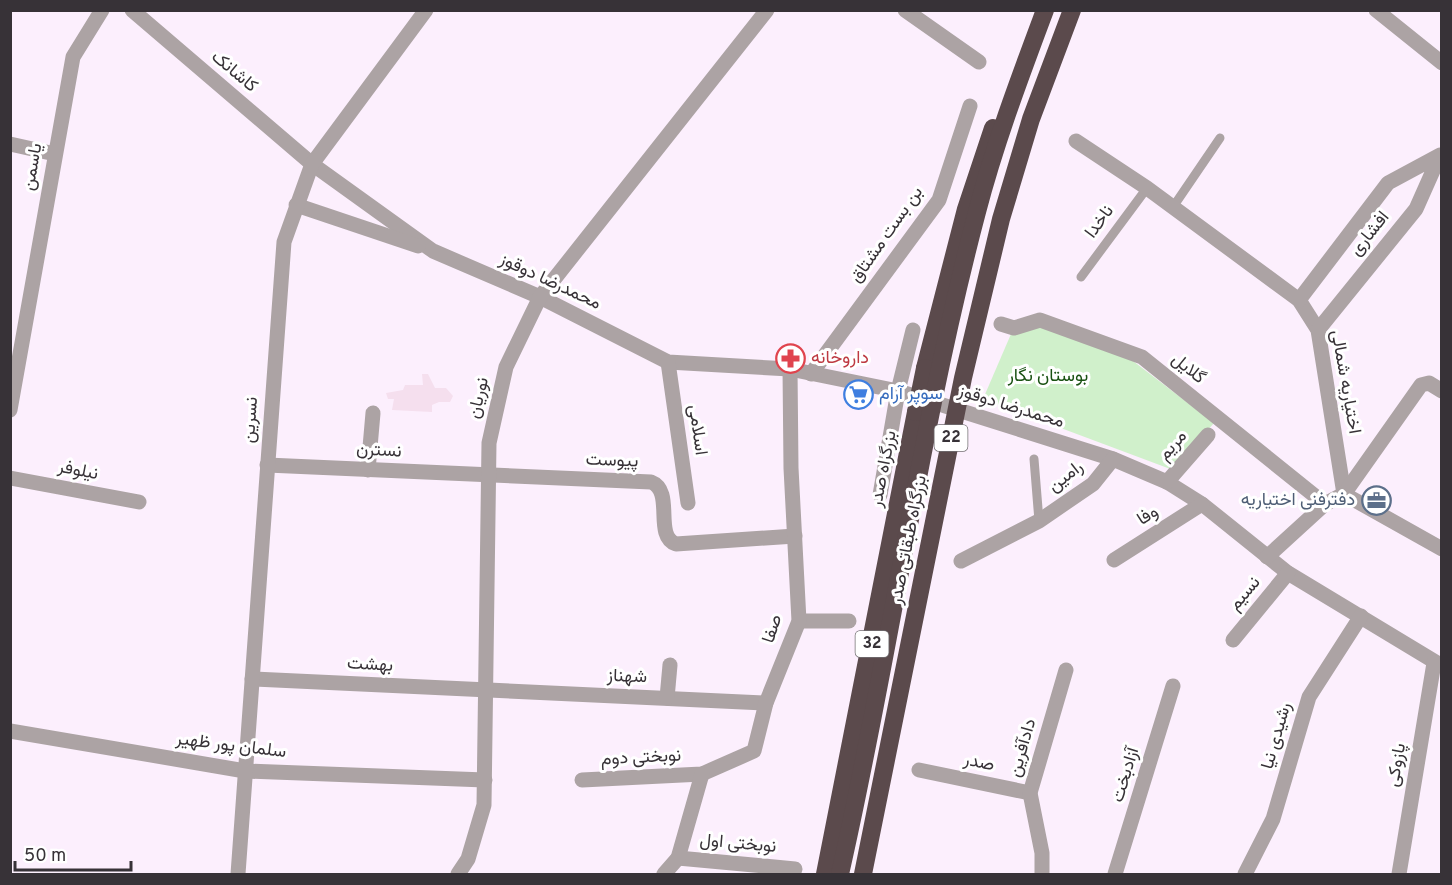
<svg xmlns="http://www.w3.org/2000/svg" width="1452" height="885" font-family="Overpass,Vazirmatn,sans-serif">
  <rect width="100%" height="100%" fill="#fceffd"/>
  <!-- commercial -->
  <polygon fill="#f5dfee" points="422,374 428,374 435,388 446,388 453,396 450,402 439,402 432,405 432,412 392,410 394,399 388,399 386,393 403,390 405,385 423,385"/>
  <!-- green -->
  <polygon fill="#d0f0cb" points="1039,325 1133,361 1214,423 1173,470 983,399 1011,334"/>
  <g fill="none" stroke-linecap="round" stroke-linejoin="round">
    <!-- lane -->
    <g stroke="#aca3a4" stroke-width="9">
      <polyline points="1173,207 1220,138"/>
      <polyline points="1081,277 1147,188"/>
      <polyline points="1034,459 1039,521"/>
    </g>
    <!-- street -->
    <g stroke="#aca3a4" stroke-width="15">
      <polyline points="132,10 312,164 433,251 540,297 668,362 790,369 898,391 1113,459 1167,482 1202,504 1288,573 1442,666"/>
      <polyline points="905,10 979,62"/>
      <polyline points="1376,10 1442,63"/>
      <polyline points="1076,141 1147,188 1299,300 1318,330 1344,494"/>
      <polyline points="10,144 55,154"/>
      <polyline points="296,205 418,246"/>
      <polyline points="1299,300 1388,183 1440,155 1416,209 1318,330"/>
      <polyline points="1001,324 1014,328 1040,320 1142,357 1325,504"/>
      <polyline points="668,362 688,503"/>
      <polyline points="811,374 939,200 970,106"/>
      <polyline points="10,410 73,57 102,10"/>
      <path d="M267 465 651 482C675 491 653 536 676 544L795 536"/>
      <polyline points="368,470 373,413"/>
      <polyline points="10,478 139,502"/>
      <polyline points="1167,482 1208,435"/>
      <polyline points="1344,494 1442,549"/>
      <polyline points="880,495 898,391 913,330"/>
      <polyline points="1267,557 1325,504 1344,494 1421,385 1429,383 1442,391"/>
      <polyline points="1114,560 1202,504"/>
      <polyline points="961,561 1039,521 1093,484 1113,459"/>
      <polyline points="799,621 849,621"/>
      <polyline points="1233,640 1288,573"/>
      <polyline points="252,679 766,703"/>
      <polyline points="667,698 670,665"/>
      <polyline points="10,731 245,771 485,780"/>
      <polyline points="919,770 1030,793"/>
      <polyline points="582,780 702,774 754,751 766,703 799,621 791,468 790,369"/>
      <polyline points="678,858 795,869"/>
      <polyline points="238,874 284,242 312,164 426,10"/>
      <polyline points="458,874 468,859 484,805 489,443 506,367 540,297 767,10"/>
      <polyline points="664,874 678,858 702,774"/>
      <polyline points="1042,874 1042,853 1030,793 1066,670"/>
      <polyline points="1115,874 1173,686"/>
      <polyline points="1245,874 1273,819 1309,697 1361,616"/>
      <polyline points="1399,874 1434,663"/>
    </g>
    <!-- highway -->
    <g stroke="#5b4a4c" stroke-width="18">
      <polyline points="925,368 966,209 993,128"/>
      <polyline points="825,874 916,412"/>
    </g>
    <!-- highway-bridge -->
    <g stroke="#5b4a4c" stroke-width="18">
      <polyline points="916,412 925,368"/>
      <path d="M840 874C890 655 919 431 977 212 995 143 1020 77 1045 10"/>
      <polyline points="863,874 963,378 1001,219 1031,119 1072,10"/>
    </g>
  </g>
  <!-- icons -->
  <defs>
    <symbol id="pharmacy-ring" viewBox="-11 -11 22 22"><circle r="9.5" fill="#fff" stroke="#e0444e" stroke-width="1.5"/><path d="M-2-6h4v4h4v4h-4v4h-4v-4h-4v-4h4Z" fill="#e0444e"/></symbol>
    <symbol id="supermarket-ring" viewBox="-11 -11 22 22"><circle r="9.5" fill="#fff" stroke="#3f7fe0" stroke-width="1.5"/><path d="M-6-5.5h2.5l.6 2H6L4.5 2H-2.5L-4.4-4H-6ZM-1.5 3.2a1.3 1.3 0 1 0 .1 0ZM3 3.2a1.3 1.3 0 1 0 .1 0Z" fill="#3f7fe0"/></symbol>
    <symbol id="office-ring" viewBox="-11 -11 22 22"><circle r="9.5" fill="#fff" stroke="#5c6f8a" stroke-width="1.5"/><path d="M-6-3h4V-5.5h4V-3h4V5H-6ZM-1-4.5V-3h2v-1.5ZM-6 0V1H6V0Z" fill="#5c6f8a"/></symbol>
  </defs>
  <g fill-rule="evenodd">
    <use href="#pharmacy-ring" x="774" y="342" width="33" height="33"/>
    <use href="#supermarket-ring" x="842" y="378" width="33" height="33"/>
    <use href="#office-ring" x="1360" y="484" width="33" height="33"/>
  </g>
  <g text-anchor="middle" dominant-baseline="central" stroke-width="6" stroke-linejoin="round" paint-order="stroke">
    <!-- shield labels -->
    <g fill="#fff" stroke="#737073" stroke-width="1.5">
      <rect x="934.5" y="425" width="33" height="26" rx="4.5"/>
      <rect x="855.5" y="631" width="33" height="26" rx="4.5"/>
    </g>
    <g font-size="16" font-weight="bold" fill="#373237">
      <text x="951" y="438">22</text>
      <text x="872" y="644">32</text>
    </g>
    <!-- street labels -->
    <g font-size="18" fill="#373237" stroke="#fff">
      <text transform="translate(234 72) rotate(40)">کاشانک</text>
      <text transform="translate(33 167) rotate(-80)">یاسمن</text>
      <text transform="translate(1100 222) rotate(-54)">ناخدا</text>
      <text transform="translate(1370 234) rotate(-51)">افشاری</text>
      <text transform="translate(887 235) rotate(-55)">بن بست مشتاق</text>
      <text transform="translate(550 282) rotate(25)">محمدرضا دوقوز</text>
      <text transform="translate(1188 369) rotate(39)">گلایل</text>
      <text transform="translate(1345 382) rotate(80)">اختیاریه شمالی</text>
      <text transform="translate(479 398) rotate(-77)">نوریان</text>
      <text transform="translate(1011 407) rotate(17)">محمدرضا دوقوز</text>
      <text transform="translate(251 420) rotate(-86)">نسرین</text>
      <text transform="translate(697 430) rotate(82)">اسلامی</text>
      <text transform="translate(1173 446) rotate(-49)">مریم</text>
      <text transform="translate(379 451) rotate(3)">نسترن</text>
      <text transform="translate(612 461) rotate(2)">پیوست</text>
      <text transform="translate(884 469) rotate(-79)">بزرگراه صدر</text>
      <text transform="translate(78 471) rotate(11)">نیلوفر</text>
      <text transform="translate(1066 477) rotate(-38)">رامین</text>
      <text transform="translate(1148 516) rotate(-33)">وفا</text>
      <text transform="translate(909 540) rotate(-79)">بزرگراه طبقاتی صدر</text>
      <text transform="translate(1245 594) rotate(-50)">نسیم</text>
      <text transform="translate(773 629) rotate(-72)">صفا</text>
      <text transform="translate(370 665) rotate(3)">بهشت</text>
      <text transform="translate(627 677) rotate(2)">شهناز</text>
      <text transform="translate(1277 736) rotate(-74)">رشیدی نیا</text>
      <text transform="translate(231 746) rotate(7)">سلمان پور ظهیر</text>
      <text transform="translate(1023 748) rotate(-74)">دادآفرین</text>
      <text transform="translate(641 758) rotate(-3)">نوبختی دوم</text>
      <text transform="translate(979 763) rotate(12)">صدر</text>
      <text transform="translate(1397 765) rotate(-80)">پازوکی</text>
      <text transform="translate(1126 775) rotate(-73)">آزادبخت</text>
      <text transform="translate(738 844) rotate(5)">نوبختی اول</text>
    </g>
    <!-- health labels -->
    <g font-size="18" fill="#be3a42" stroke="#fff" text-anchor="start">
      <text x="811" y="358">داروخانه</text>
    </g>
    <!-- park labels -->
    <g font-size="18" fill="#1a5213" stroke="#fff">
      <text x="1048" y="376">بوستان نگار</text>
    </g>
    <!-- shop labels -->
    <g font-size="18" fill="#366cbe" stroke="#fff" text-anchor="start">
      <text x="879" y="394">سوپر آرام</text>
    </g>
    <!-- service labels -->
    <g font-size="18" fill="#4e5e75" stroke="#fff" text-anchor="end">
      <text x="1355" y="500">دفترفنی اختیاریه</text>
    </g>
  </g>
  <!-- border -->
  <rect width="1452" height="885" fill="none" stroke="#373237" stroke-width="24"/>
  <!-- scale -->
  <path d="M15 861v9h116v-9" fill="none" stroke="#373237" stroke-width="3"/>
  <text x="24" y="861" font-size="18" fill="#373237" stroke="#ffffff" stroke-width="4.5" paint-order="stroke">50 m</text>
</svg>
